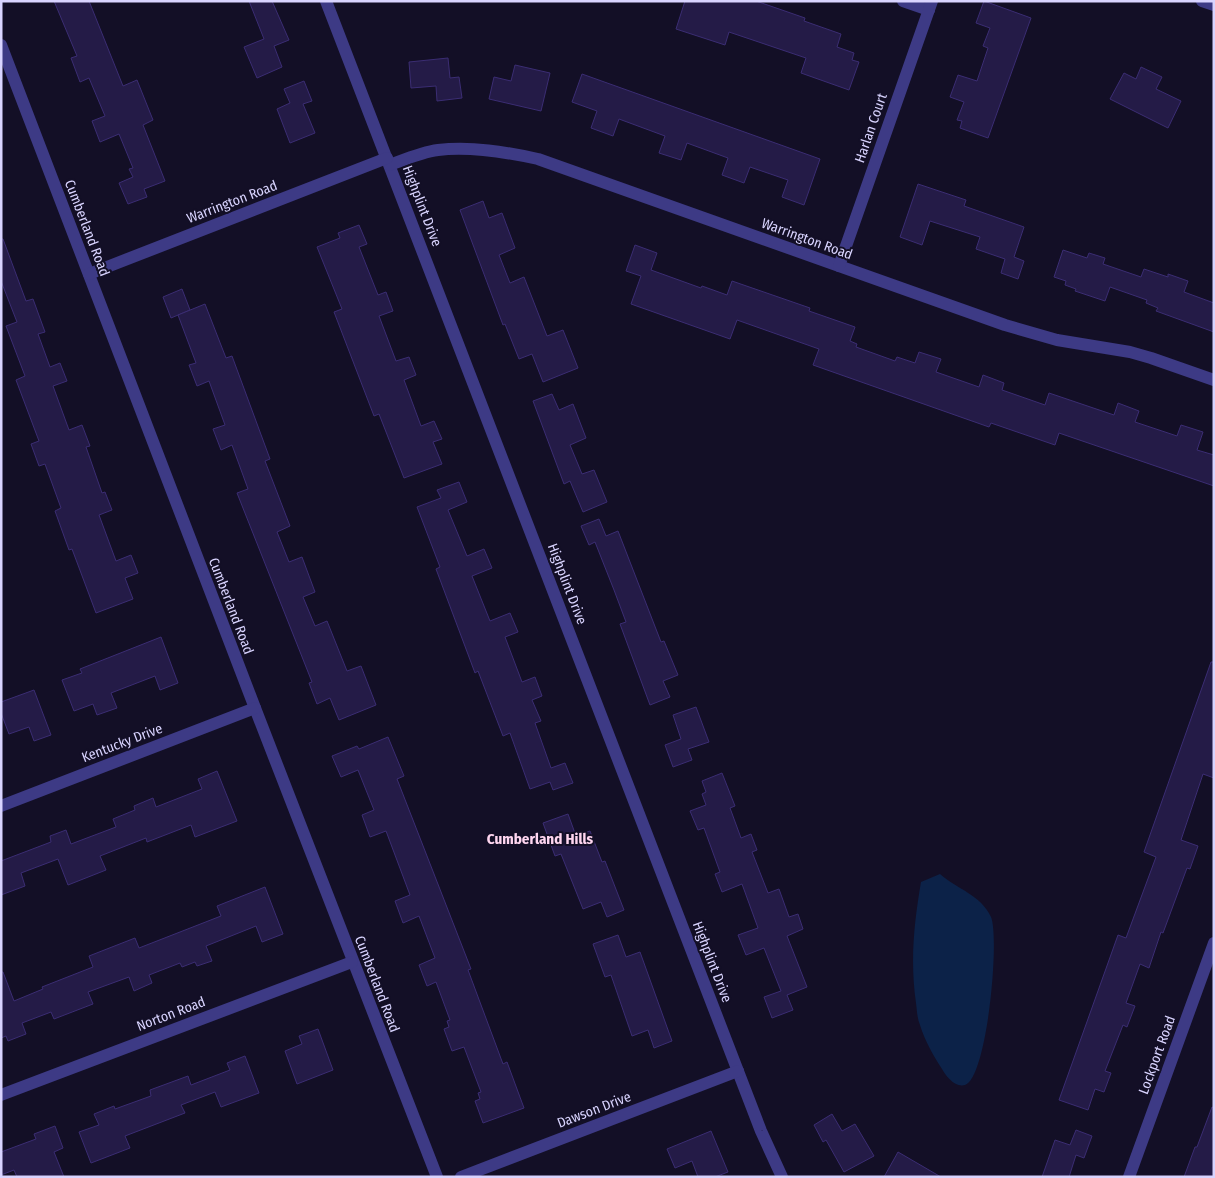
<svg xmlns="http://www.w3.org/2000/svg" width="1215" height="1178" font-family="'Fira Sans Condensed',sans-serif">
  <rect width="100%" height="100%" fill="#130f26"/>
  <!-- water -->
  <path fill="#0c2248" d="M940 874C957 889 981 895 991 917 1000 939 987 1078 965 1085 955 1088 946 1076 942 1069 933 1055 925 1041 920 1025 917 1018 917 1010 916 1003 910 961 914 923 921 882Z"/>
  <!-- building -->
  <g fill="#241b47" stroke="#3b2d73">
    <polygon points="54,1 89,1 123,86 137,80 153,120 143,125 165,181 144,189 147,197 128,204 119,183 133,177 129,169 133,168 119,134 100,142 92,121 105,116 89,78 80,82 71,58 77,56"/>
    <polygon points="249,1 272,1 289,40 274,46 282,67 257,78 244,47 264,39"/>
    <polygon points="685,1 756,1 805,18 804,21 841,34 837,47 854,53 852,60 859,62 849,90 801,73 806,58 729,32 725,45 676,29"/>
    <polygon points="984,1 1031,18 988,138 960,128 962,121 957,120 964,102 950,97 958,75 977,81 988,48 983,46 990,28 976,23"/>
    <polygon points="448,58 450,78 459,77 462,98 437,101 436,86 411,88 409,62"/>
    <polygon points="515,65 550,73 541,111 489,99 494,77 511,81"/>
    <polygon points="1141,67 1162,77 1156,89 1181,101 1168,128 1110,99 1124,73 1136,79"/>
    <polygon points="582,74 820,159 804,205 782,197 788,180 750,167 744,183 722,175 728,158 687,143 681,160 659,153 665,136 619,119 613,136 591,128 597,111 572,102"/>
    <polygon points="304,81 312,101 303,104 315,133 290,143 277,109 290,103 284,89"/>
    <polygon points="918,184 966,200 964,206 1024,227 1014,257 1024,261 1018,279 1001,273 1005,259 976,249 980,237 930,221 922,245 900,237"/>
    <polygon points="483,201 489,218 502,213 515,248 499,255 510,283 524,277 547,336 563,330 578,368 543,382 532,354 519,359 505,324 503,325 460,210"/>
    <polygon points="359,225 367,244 359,247 378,295 386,292 393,311 379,316 396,361 409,357 416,375 404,380 421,426 434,421 442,439 433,442 442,464 404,478 379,414 374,416 334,312 342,309 317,247 340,238 338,233"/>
    <polygon points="1,239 3,239 26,301 33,299 45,332 38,334 50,367 60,363 67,381 53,386 69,430 82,425 90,446 86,447 102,493 105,492 112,510 99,515 116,561 131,555 138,573 125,578 133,599 96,613 72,549 69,550 55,511 61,508 45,464 39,466 31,444 39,441 16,380 25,376 6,326 17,322 1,281"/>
    <polygon points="635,245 657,253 651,270 701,288 702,286 727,295 732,281 810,308 809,311 855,327 850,341 857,344 856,347 895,361 897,357 915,363 919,352 941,359 936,372 979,387 983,375 1004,383 1002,390 1045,405 1049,393 1114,415 1118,403 1139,411 1135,422 1177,436 1181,425 1203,432 1197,450 1214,455 1214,486 1059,433 1055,445 991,423 989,427 813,365 819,349 737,320 730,339 631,304 641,276 626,271"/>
    <polygon points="1063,250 1087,258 1089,253 1105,258 1103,264 1141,277 1144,269 1168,277 1168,274 1188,281 1184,292 1214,303 1214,332 1156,311 1158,308 1146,303 1147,300 1110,287 1105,301 1075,291 1076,289 1065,285 1066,281 1054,277"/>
    <polygon points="182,289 190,310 171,318 163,297"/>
    <polygon points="205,304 226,358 232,356 270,459 265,461 290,526 277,532 289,562 302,557 315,592 303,597 315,626 327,621 347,671 361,666 376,705 339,720 330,698 317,704 309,683 312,682 237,493 248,489 232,445 221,450 213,429 225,425 209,381 197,386 189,365 196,363 178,315"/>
    <polygon points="552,394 559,410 573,404 586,438 570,445 582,474 594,470 607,502 583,512 570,481 564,484 533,401"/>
    <polygon points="459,482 467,502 448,510 467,556 484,549 492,568 472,576 490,621 510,613 518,632 505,637 522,682 535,677 542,696 532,700 541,721 535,723 551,768 565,763 573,783 553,790 550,782 530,789 510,733 503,736 478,671 475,673 436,569 440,567 417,507 441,498 437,490"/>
    <polygon points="599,519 606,536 618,531 661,642 664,641 678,675 663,681 670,697 650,705 620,624 626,622 614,590 595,542 589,545 581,526"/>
    <polygon points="161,637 178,683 160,690 155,676 111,693 117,708 97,715 93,704 74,711 62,680 82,673 80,669"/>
    <polygon points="1211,662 1214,662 1214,778 1203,774 1181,840 1198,846 1190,869 1187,868 1163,933 1161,932 1149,968 1140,964 1126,1003 1135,1006 1127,1027 1123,1025 1105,1071 1111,1073 1104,1092 1095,1089 1088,1110 1059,1100 1118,935 1126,938 1156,857 1144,852"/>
    <polygon points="34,690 51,735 34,741 29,727 9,734 1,713 1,702"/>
    <polygon points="696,707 709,742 688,749 692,760 673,767 665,745 681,739 673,715"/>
    <polygon points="388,737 404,776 397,779 471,969 468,970 503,1064 507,1062 524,1108 483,1123 475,1101 480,1099 478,1093 481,1092 464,1047 452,1051 444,1029 449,1027 447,1021 450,1020 436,982 427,986 419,965 435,958 419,916 403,923 395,901 410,895 386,831 370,837 362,815 374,810 358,770 341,777 332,756 357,746 359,749"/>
    <polygon points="217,771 237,821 195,837 191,825 147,842 146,838 100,856 106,870 68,885 58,859 21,873 25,886 1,895 1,861 51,842 50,836 66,830 71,844 116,827 113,819 135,810 134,806 153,798 156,807 202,789 198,779"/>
    <polygon points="722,773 735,806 730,808 741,838 751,834 757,850 752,852 768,893 779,889 789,917 798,914 803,929 787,936 807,987 787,995 793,1010 772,1018 764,997 781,991 764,948 746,955 738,935 758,928 742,884 722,892 715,874 720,872 704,828 698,830 690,811 706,805 702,794 706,792 702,781"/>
    <polygon points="568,814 576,836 590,831 602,862 605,861 624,910 607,917 601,902 583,909 561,854 555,856 543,823"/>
    <polygon points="265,887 283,934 262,942 256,926 206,946 212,961 197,966 195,962 182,967 180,963 149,975 152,983 134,991 129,977 88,992 93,1004 54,1019 51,1012 22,1023 26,1034 8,1041 6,1036 1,1038 1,972 3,972 14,1001 43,989 42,987 93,967 89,956 135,938 139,948 221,916 217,906"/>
    <polygon points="618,935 626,957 640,952 672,1041 654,1048 648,1030 632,1036 611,975 605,977 593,944"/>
    <polygon points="318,1029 333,1070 297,1084 285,1051 302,1044 299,1036"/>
    <polygon points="245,1056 259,1093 221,1107 215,1092 181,1105 185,1113 125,1136 130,1148 91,1163 79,1132 99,1125 94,1114 114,1106 115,1109 151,1096 150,1090 188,1076 191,1085 230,1070 227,1063"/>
    <polygon points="1212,1107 1214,1108 1214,1177 1184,1177 1195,1147 1197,1147"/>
    <polygon points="832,1114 842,1131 855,1124 874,1156 844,1172 826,1140 823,1142 814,1125"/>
    <polygon points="55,1126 63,1148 54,1152 64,1177 17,1177 14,1170 1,1175 1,1152 36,1139 34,1134"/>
    <polygon points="1076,1130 1092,1136 1084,1158 1076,1155 1069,1177 1042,1177 1055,1140 1070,1145"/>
    <polygon points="711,1131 728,1172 715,1177 698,1177 692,1161 675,1168 667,1149"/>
    <polygon points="898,1152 941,1177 884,1177"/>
  </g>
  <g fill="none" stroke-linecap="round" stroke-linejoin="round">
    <!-- minor -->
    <g stroke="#3d3a85" stroke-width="12">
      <polyline points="326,1 761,1131 782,1177"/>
      <polyline points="903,1 929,10"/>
      <polyline points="1202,1 1214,5"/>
      <polyline points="1,45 255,708 437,1177"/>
      <path d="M390 165C406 159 422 152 438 150 471 146 506 152 538 159L1005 325 1057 340 1130 352 1151 358 1214 380"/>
      <polyline points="839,266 932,1"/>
      <polyline points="89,274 387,158"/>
      <polyline points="1,806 255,708"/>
      <polyline points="1,1095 352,962"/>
      <polyline points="461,1177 738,1071"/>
      <polyline points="1129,1177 1214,943"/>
    </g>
  </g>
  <g text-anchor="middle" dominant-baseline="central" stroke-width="4" stroke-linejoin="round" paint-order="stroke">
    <!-- street labels -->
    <g font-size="14" fill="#d9d4ff" stroke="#130f26">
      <text transform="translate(871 128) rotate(-71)">Harlan Court</text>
      <text transform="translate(232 202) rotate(-21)">Warrington Road</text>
      <text transform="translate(422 206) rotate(69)">Highplint Drive</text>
      <text transform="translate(87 228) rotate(69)">Cumberland Road</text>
      <text transform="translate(807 239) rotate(20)">Warrington Road</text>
      <text transform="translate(567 584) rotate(69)">Highplint Drive</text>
      <text transform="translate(231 606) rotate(69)">Cumberland Road</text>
      <text transform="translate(122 743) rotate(-21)">Kentucky Drive</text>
      <text transform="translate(712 962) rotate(69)">Highplint Drive</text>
      <text transform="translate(377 984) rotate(69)">Cumberland Road</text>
      <text transform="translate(171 1014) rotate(-21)">Norton Road</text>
      <text transform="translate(1157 1055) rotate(-70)">Lockport Road</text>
      <text transform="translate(594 1110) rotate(-21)">Dawson Drive</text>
    </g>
    <!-- neighbourhood labels -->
    <g font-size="15" font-weight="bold" fill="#ffd6f0" stroke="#130f26">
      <text x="540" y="839">Cumberland Hills</text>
    </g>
  </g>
  <!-- border -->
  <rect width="1215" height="1178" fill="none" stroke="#d9d4ff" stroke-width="5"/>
</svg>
